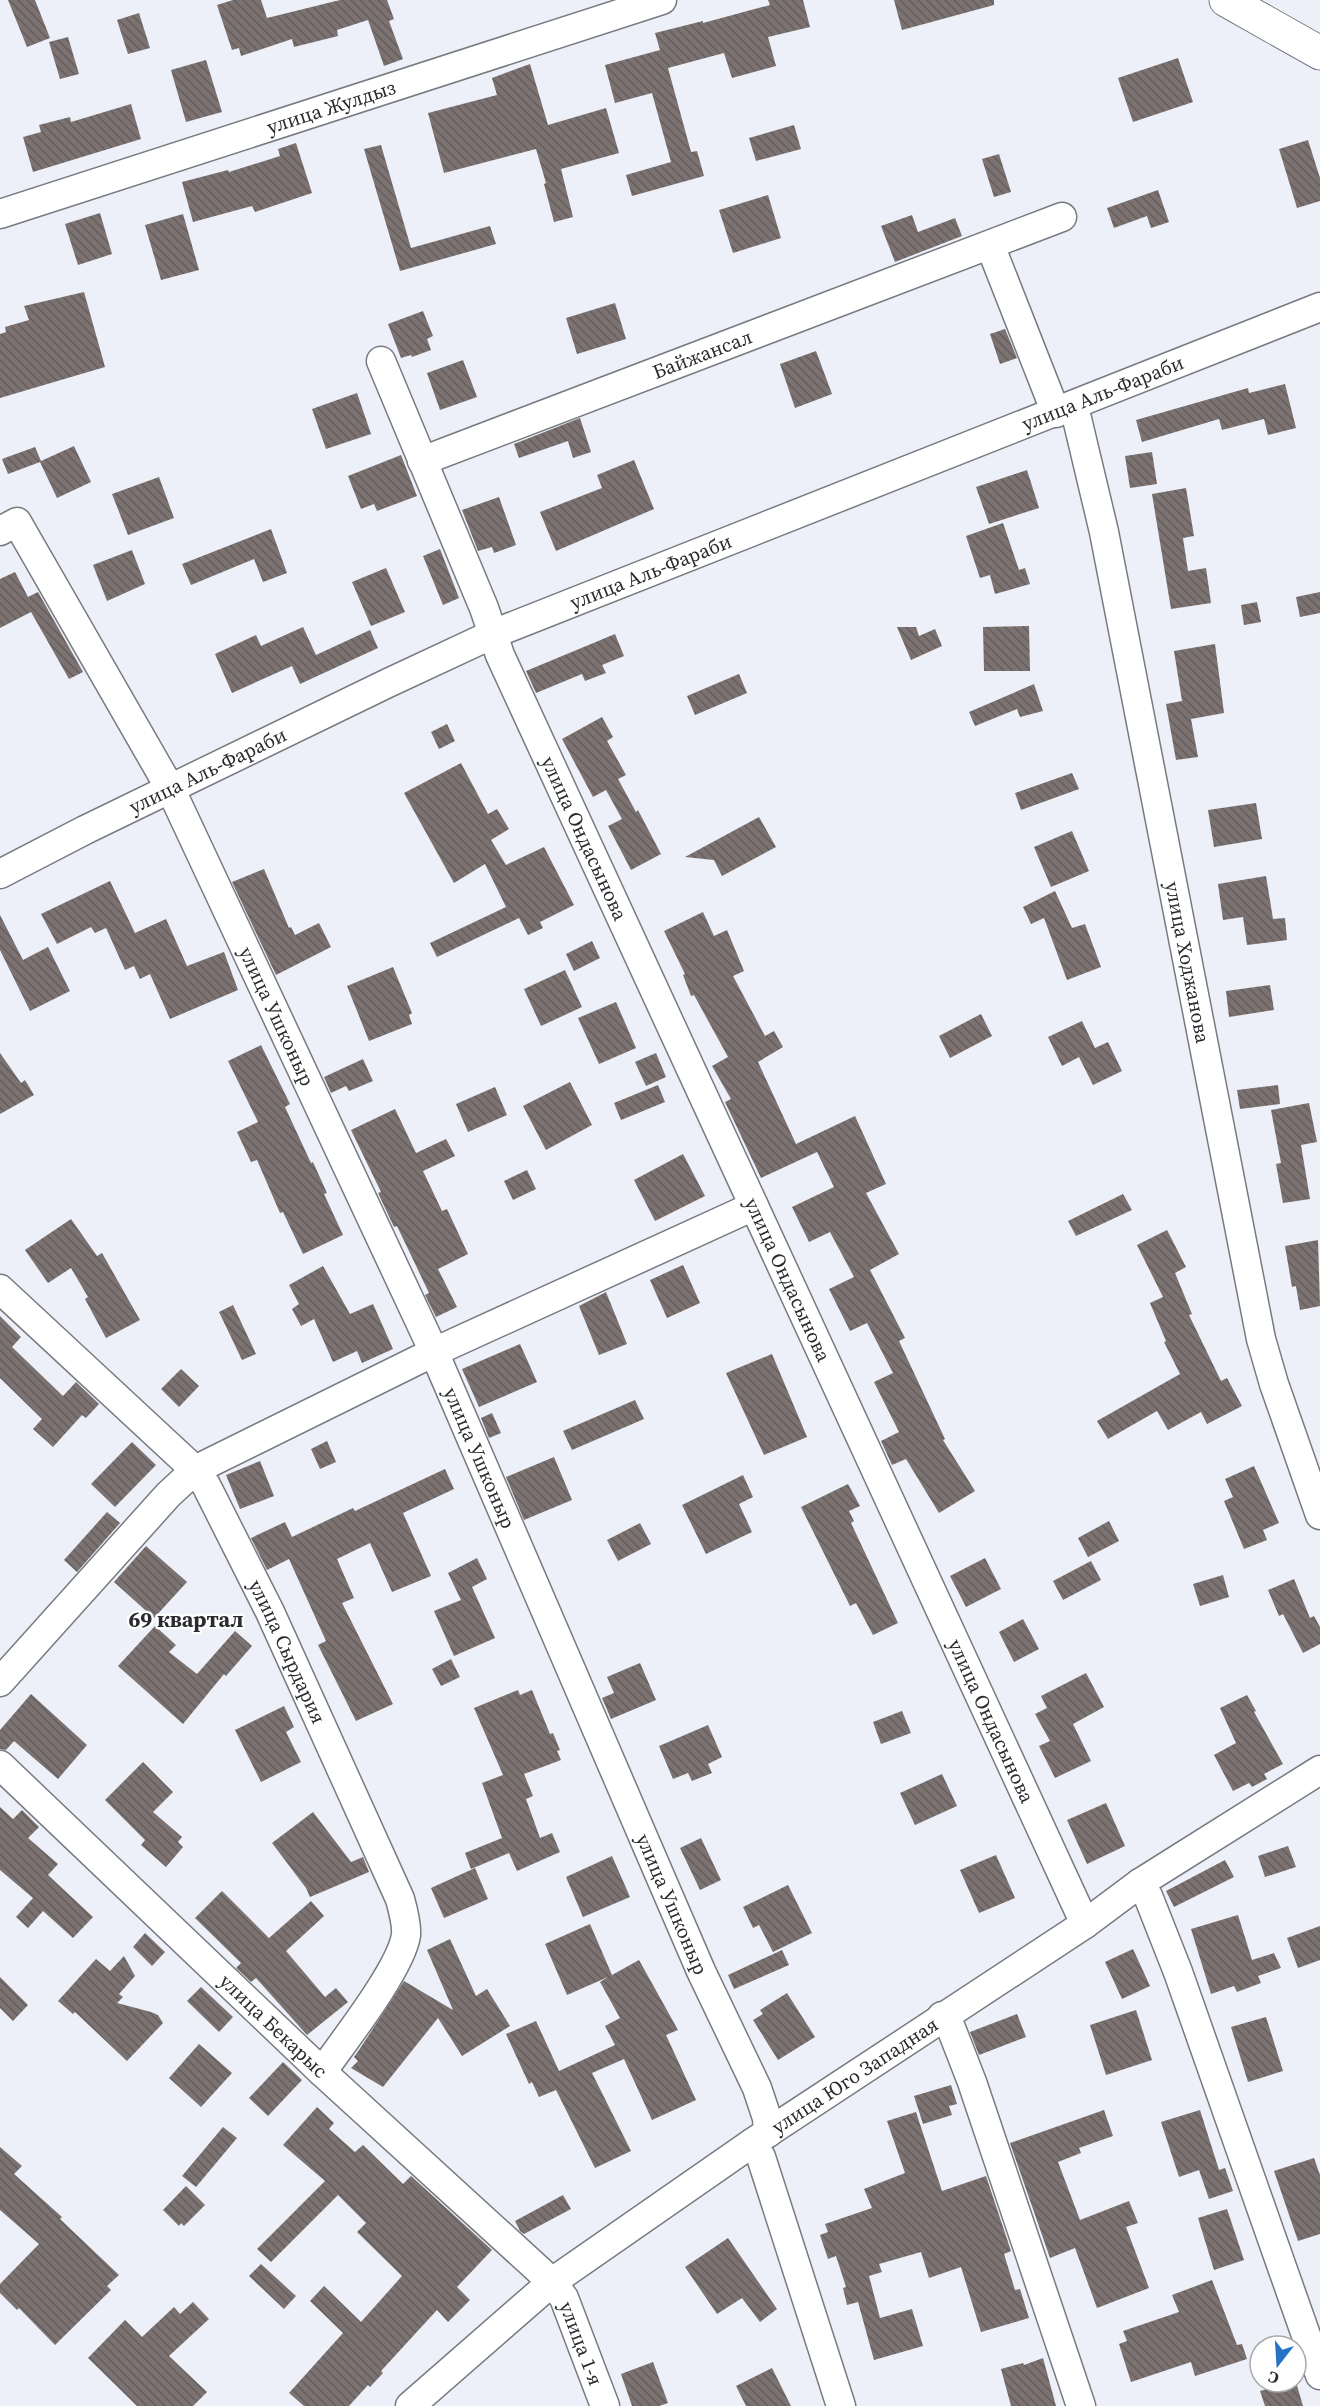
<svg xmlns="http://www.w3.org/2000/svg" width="1320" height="2406" font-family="'Source Serif 4',serif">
  <defs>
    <pattern id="building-back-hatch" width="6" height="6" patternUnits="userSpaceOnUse" patternTransform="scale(1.5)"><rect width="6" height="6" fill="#7b7271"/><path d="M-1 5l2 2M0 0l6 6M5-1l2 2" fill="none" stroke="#655e5d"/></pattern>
  </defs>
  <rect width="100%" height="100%" fill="#edf0f8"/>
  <!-- building -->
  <g fill="url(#building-back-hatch)">
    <polygon points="8,0 35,0 50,38 27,47"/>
    <polygon points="233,0 261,0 267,18 340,0 387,0 394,19 389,21 403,59 384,66 368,20 337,30 338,36 294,47 292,39 241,56 239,48 232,50 217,5"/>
    <polygon points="768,0 803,0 810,27 768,37 776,66 732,78 724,53 668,68 691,152 697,151 704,176 632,196 626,175 671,162 652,93 615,103 605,65 660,50 655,33 703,21 703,23 770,5"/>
    <polygon points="894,0 994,0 994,5 902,30"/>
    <polygon points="139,13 150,48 128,54 117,20"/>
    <polygon points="68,37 79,74 60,79 49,42"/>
    <polygon points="1178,58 1193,102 1133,122 1118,78"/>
    <polygon points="206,60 222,112 186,122 171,70"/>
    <polygon points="530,64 548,125 606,108 619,153 561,169 573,217 554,222 544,184 546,183 536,149 444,173 428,113 497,95 492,78"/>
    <polygon points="131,104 141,139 33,172 23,137 41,132 39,125 70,117 71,122"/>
    <polygon points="794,125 801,149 756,161 749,138"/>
    <polygon points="1308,140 1320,178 1320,201 1297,208 1279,149"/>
    <polygon points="296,143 312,193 255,212 252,206 193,222 182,182 228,170 229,172 280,156 278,149"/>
    <polygon points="381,145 411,248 490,226 496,244 400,271 364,149"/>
    <polygon points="999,154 1011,192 994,197 982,159"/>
    <polygon points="1158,190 1169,222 1151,228 1147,216 1114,228 1107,208"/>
    <polygon points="768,195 781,238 733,253 719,210"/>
    <polygon points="100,213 112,254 78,265 65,224"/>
    <polygon points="183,214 199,270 161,280 145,225"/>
    <polygon points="912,215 918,232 955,218 962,236 895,262 881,226"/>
    <polygon points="84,292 105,367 0,398 0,334 6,332 5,327 29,320 24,306"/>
    <polygon points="615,303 626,339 577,354 566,318"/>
    <polygon points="423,311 433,336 427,339 431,350 412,357 411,355 401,358 388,324"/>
    <polygon points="1005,329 1017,358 1000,364 990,334"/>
    <polygon points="816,351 832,394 795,408 780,364"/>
    <polygon points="463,360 477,397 440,410 427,373"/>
    <polygon points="1285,384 1296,428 1268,435 1264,419 1222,430 1219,419 1142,442 1136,420 1248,388 1249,393"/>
    <polygon points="357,393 371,434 326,449 312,409"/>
    <polygon points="580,418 591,452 573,458 568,441 519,458 514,444"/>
    <polygon points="74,446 91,482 57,498 40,462 8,474 2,459 35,447 41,461"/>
    <polygon points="1152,452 1157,484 1130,488 1125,456"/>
    <polygon points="401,455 417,496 377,511 374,504 361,509 348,476"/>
    <polygon points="634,460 654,509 556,551 540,512 602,488 597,475"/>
    <polygon points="1027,470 1039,508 989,524 976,487"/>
    <polygon points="159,477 174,518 128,535 112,494"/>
    <polygon points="1186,488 1194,536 1183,538 1188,571 1206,568 1211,603 1171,609 1152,494"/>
    <polygon points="499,497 516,545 494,553 492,547 478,551 462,510"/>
    <polygon points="1003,523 1019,570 1025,568 1030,584 995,594 990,575 980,578 966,536"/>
    <polygon points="271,529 287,573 263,582 254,559 191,585 182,564"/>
    <polygon points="440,549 459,598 443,605 423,556"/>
    <polygon points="132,550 145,584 107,601 93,565"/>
    <polygon points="386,568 405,612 371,626 352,582"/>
    <polygon points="15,572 28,597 38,592 83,672 69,679 31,612 0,628 0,579"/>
    <polygon points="1320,592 1320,613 1300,617 1296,597"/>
    <polygon points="1257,602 1261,622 1244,625 1241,605"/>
    <polygon points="1029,626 1030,671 984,671 983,627"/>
    <polygon points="303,627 316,655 370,630 378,648 300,684 292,666 232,693 215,654 256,635 261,646"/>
    <polygon points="897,627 916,627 919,636 935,629 942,646 911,660"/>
    <polygon points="615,634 624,656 602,665 606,673 585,681 582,674 536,693 526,671"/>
    <polygon points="1215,644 1224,713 1191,719 1198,757 1176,760 1166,704 1182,701 1174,651"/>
    <polygon points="739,674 747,693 695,715 687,696"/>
    <polygon points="1034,684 1043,711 1020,717 1017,709 975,726 969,712"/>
    <polygon points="602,717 613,737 607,741 626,775 618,779 636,812 638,810 661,854 631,870 608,826 622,819 606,790 593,797 562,739"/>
    <polygon points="447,724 455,741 439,749 431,732"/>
    <polygon points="461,763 488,814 497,809 509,829 491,840 506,865 544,847 574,905 540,922 543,928 528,935 519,918 437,957 430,943 506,907 485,864 454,883 404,793"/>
    <polygon points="1072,773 1079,789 1021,810 1015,793"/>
    <polygon points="1256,803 1262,839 1214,847 1208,810"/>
    <polygon points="759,817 776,847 722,876 714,860 685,857"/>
    <polygon points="1072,831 1089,871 1051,887 1034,847"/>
    <polygon points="264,869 289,928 291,927 295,935 319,923 331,947 276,975 232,882"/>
    <polygon points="1266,876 1273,919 1285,918 1287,940 1247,945 1243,917 1223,920 1218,884"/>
    <polygon points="110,881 135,933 166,919 187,966 224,952 238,990 170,1019 150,974 140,979 134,966 125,970 106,928 95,933 91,927 57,944 41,914"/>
    <polygon points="1055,891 1072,928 1085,924 1101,967 1067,980 1044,918 1031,924 1023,907"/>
    <polygon points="703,912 714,936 727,930 744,971 733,976 765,1036 774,1031 783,1047 758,1062 796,1144 855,1116 886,1184 866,1193 899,1254 870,1270 905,1338 899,1341 945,1439 943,1440 975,1491 939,1513 906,1459 892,1465 881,1441 899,1432 874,1382 893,1373 867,1323 850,1331 829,1289 854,1277 830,1232 809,1242 792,1207 834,1187 817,1152 761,1178 725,1102 731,1099 712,1066 728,1057 694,995 691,996 683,975 685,974 664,931"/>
    <polygon points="0,915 23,960 48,947 70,991 30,1011 0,950"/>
    <polygon points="592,941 600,958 574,971 566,954"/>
    <polygon points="393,967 412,1013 409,1015 412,1024 369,1041 347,986"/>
    <polygon points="565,970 582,1007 541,1026 524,989"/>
    <polygon points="1270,985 1274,1010 1229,1017 1226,991"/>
    <polygon points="616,1002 636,1048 599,1064 578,1018"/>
    <polygon points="981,1014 992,1036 950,1058 939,1036"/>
    <polygon points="1082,1021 1095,1048 1108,1042 1122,1071 1093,1085 1079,1057 1062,1066 1048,1037"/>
    <polygon points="261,1045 290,1104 285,1107 311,1163 313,1162 327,1193 324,1194 343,1235 303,1254 283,1212 280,1213 257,1160 251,1162 237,1132 258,1122 228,1061"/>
    <polygon points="0,1053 21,1083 25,1080 34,1095 0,1114"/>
    <polygon points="656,1053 666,1077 646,1086 635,1062"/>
    <polygon points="363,1059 373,1081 349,1091 346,1086 331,1093 324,1077"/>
    <polygon points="570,1082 592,1125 546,1150 523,1106"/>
    <polygon points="658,1085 665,1102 621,1120 614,1103"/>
    <polygon points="1278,1085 1280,1104 1240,1109 1237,1090"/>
    <polygon points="495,1087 507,1115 468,1132 456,1104"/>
    <polygon points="1309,1103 1317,1142 1301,1145 1310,1199 1283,1203 1276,1164 1281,1163 1271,1110"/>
    <polygon points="395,1109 416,1153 446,1139 455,1156 423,1171 442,1211 447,1209 468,1254 438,1269 457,1307 436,1317 425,1295 429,1293 397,1226 394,1227 378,1193 381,1192 351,1130"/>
    <polygon points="683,1154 705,1196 655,1221 634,1180"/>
    <polygon points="527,1170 536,1189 513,1200 504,1181"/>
    <polygon points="1123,1194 1132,1210 1076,1236 1068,1221"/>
    <polygon points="71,1219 97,1256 102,1253 140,1320 106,1338 85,1299 88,1297 71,1268 48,1283 25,1250"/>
    <polygon points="1167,1230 1186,1267 1175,1273 1192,1314 1189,1315 1221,1381 1227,1378 1242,1406 1207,1424 1201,1412 1168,1430 1157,1411 1108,1439 1097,1421 1180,1374 1164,1342 1166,1341 1150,1303 1163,1297 1137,1245"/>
    <polygon points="1318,1240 1320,1306 1300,1310 1296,1286 1292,1287 1285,1246"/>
    <polygon points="683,1265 700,1303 667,1318 650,1280"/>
    <polygon points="323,1266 350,1314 373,1304 393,1349 362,1363 357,1351 333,1362 314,1319 301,1326 292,1309 299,1304 289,1285"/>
    <polygon points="606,1292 627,1344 599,1355 579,1306"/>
    <polygon points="233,1305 256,1354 242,1360 219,1312"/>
    <polygon points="0,1316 21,1337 12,1347 63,1396 76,1382 99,1404 86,1418 82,1415 53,1447 33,1429 42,1419 0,1378"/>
    <polygon points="520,1344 537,1382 479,1407 462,1369"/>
    <polygon points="772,1354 807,1437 764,1455 726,1373"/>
    <polygon points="181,1369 199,1386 179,1407 161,1389"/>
    <polygon points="635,1400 644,1419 572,1450 563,1431"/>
    <polygon points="492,1413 501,1433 489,1438 481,1418"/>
    <polygon points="327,1441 336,1462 320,1469 311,1449"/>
    <polygon points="132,1442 156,1465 115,1507 91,1484"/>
    <polygon points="554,1457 572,1500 524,1520 506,1477"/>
    <polygon points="260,1461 274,1496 240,1509 226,1475"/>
    <polygon points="1254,1466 1279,1523 1263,1530 1267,1540 1244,1549 1224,1501 1233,1497 1225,1479"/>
    <polygon points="445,1469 454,1489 403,1513 431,1576 392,1592 370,1543 337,1559 354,1598 342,1603 393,1704 356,1721 318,1645 326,1641 289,1559 267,1570 251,1538 285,1522 292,1537 353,1508 355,1511"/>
    <polygon points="743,1475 753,1497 739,1504 752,1532 706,1554 682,1505"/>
    <polygon points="848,1484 860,1506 849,1511 854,1521 851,1523 898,1623 873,1635 856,1603 850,1606 801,1507"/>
    <polygon points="107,1512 120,1523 77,1572 64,1560"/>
    <polygon points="1109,1521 1119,1541 1088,1557 1078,1538"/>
    <polygon points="640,1523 651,1544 618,1561 607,1540"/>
    <polygon points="146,1546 187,1582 154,1618 114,1582"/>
    <polygon points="477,1558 487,1579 472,1587 495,1638 454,1656 434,1611 461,1600 448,1573"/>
    <polygon points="985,1558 1001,1589 966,1607 950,1576"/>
    <polygon points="1091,1561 1101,1580 1063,1600 1053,1581"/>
    <polygon points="1223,1575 1229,1597 1200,1606 1193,1584"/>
    <polygon points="1294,1579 1310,1618 1314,1616 1320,1627 1320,1644 1303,1653 1283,1614 1279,1616 1268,1590"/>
    <polygon points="1023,1619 1039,1649 1014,1662 999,1632"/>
    <polygon points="155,1626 176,1645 169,1652 197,1674 235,1631 252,1646 226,1676 224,1674 183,1724 118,1666"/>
    <polygon points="451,1659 460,1677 441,1686 432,1669"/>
    <polygon points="640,1663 656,1700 611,1719 602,1698 614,1693 607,1677"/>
    <polygon points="1086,1673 1104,1707 1073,1724 1091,1761 1055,1778 1039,1746 1050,1741 1035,1714 1047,1708 1041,1696"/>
    <polygon points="518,1690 520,1695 532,1690 550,1734 553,1733 560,1750 557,1751 561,1760 524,1774 533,1796 526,1799 540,1838 552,1833 560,1852 517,1871 509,1853 471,1869 465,1853 502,1838 482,1783 503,1775 474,1708"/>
    <polygon points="31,1694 87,1745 58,1779 14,1741 6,1750 0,1749 0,1730"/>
    <polygon points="1247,1695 1256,1711 1254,1712 1283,1764 1264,1774 1267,1779 1252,1787 1249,1783 1233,1791 1214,1755 1236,1743 1220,1708"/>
    <polygon points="284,1706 294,1727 286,1732 301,1762 261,1782 235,1730"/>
    <polygon points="902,1711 911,1733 881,1744 873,1722"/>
    <polygon points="708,1725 722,1757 708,1764 712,1773 692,1781 688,1773 673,1779 659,1746"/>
    <polygon points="143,1762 173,1792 153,1812 182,1837 178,1842 183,1847 166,1867 141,1845 145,1840 105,1800"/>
    <polygon points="942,1774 957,1806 915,1825 900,1793"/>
    <polygon points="1106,1803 1125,1846 1087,1864 1067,1820"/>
    <polygon points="0,1807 13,1819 22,1810 39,1827 28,1838 58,1864 48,1875 93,1917 73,1938 43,1911 28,1928 16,1917 33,1898 0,1870"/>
    <polygon points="313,1812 351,1862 363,1857 369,1872 310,1897 306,1888 272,1843"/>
    <polygon points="701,1838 721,1880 700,1890 680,1848"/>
    <polygon points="1288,1846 1296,1867 1265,1877 1258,1856"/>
    <polygon points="996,1855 1015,1898 979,1913 960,1870"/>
    <polygon points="612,1856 630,1897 583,1917 566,1877"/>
    <polygon points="1225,1860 1234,1877 1174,1907 1166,1891"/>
    <polygon points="475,1868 488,1899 444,1918 431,1888"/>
    <polygon points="788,1885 812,1933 773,1952 759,1925 753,1928 743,1907"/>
    <polygon points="222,1891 269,1938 311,1901 324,1916 286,1951 325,1997 336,1988 348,2002 307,2035 256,1978 251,1982 236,1968 241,1963 195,1918"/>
    <polygon points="1238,1915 1252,1960 1274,1953 1281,1968 1258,1976 1261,1983 1237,1992 1234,1986 1211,1994 1191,1929"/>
    <polygon points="590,1924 612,1975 639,1960 678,2030 666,2035 696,2100 652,2120 624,2059 592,2073 631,2151 595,2168 556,2090 539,2097 532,2082 529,2084 506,2034 536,2021 559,2071 615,2045 605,2026 620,2018 600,1982 608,1977 567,1995 545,1944"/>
    <polygon points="1320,1926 1320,1960 1298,1968 1287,1938"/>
    <polygon points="145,1933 165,1952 152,1966 133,1947"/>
    <polygon points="450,1939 476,1996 487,1989 510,2026 462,2056 438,2018 383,2087 351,2068 358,2061 354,2057 359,2050 404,1981 453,2010 427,1950"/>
    <polygon points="1133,1949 1150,1986 1122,1999 1105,1962"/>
    <polygon points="782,1950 789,1965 734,1989 728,1975"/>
    <polygon points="124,1956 135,1976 119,1994 123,1997 117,2003 151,2012 158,2015 163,2023 127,2061 75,2012 73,2014 58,2001 96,1959 110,1971"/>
    <polygon points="0,1977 28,2005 13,2021 0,2008"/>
    <polygon points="201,1987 233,2017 219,2032 187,2001"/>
    <polygon points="787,1993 815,2037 778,2060 753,2020 763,2014 760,2010"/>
    <polygon points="1136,2010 1152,2060 1106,2075 1090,2025"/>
    <polygon points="1017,2014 1026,2037 979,2055 970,2032"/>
    <polygon points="1266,2017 1283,2071 1248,2082 1231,2027"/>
    <polygon points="199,2044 232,2073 201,2107 169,2078"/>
    <polygon points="283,2062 302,2080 268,2116 249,2098"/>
    <polygon points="951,2085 957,2104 949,2106 952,2115 923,2124 914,2096"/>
    <polygon points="317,2107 334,2123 329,2129 355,2152 363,2145 403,2184 411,2176 492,2250 457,2287 470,2300 448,2322 437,2310 381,2371 383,2373 370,2387 368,2385 349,2406 304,2406 289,2393 343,2333 310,2301 324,2286 361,2322 402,2276 357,2232 366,2223 338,2195 271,2262 257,2249 325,2181 283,2145"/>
    <polygon points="1104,2110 1113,2136 1079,2148 1081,2153 1058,2162 1080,2220 1129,2201 1138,2223 1126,2227 1149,2288 1097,2308 1075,2248 1050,2258 1010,2143"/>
    <polygon points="1200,2110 1219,2170 1225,2168 1233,2191 1209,2199 1199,2170 1179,2177 1161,2122"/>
    <polygon points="916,2112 942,2191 986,2176 1011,2251 1004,2254 1015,2290 1020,2289 1029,2318 981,2332 961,2267 929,2278 921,2252 879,2264 882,2272 869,2276 880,2318 912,2309 923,2346 874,2360 858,2302 847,2305 843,2288 846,2287 836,2256 828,2259 820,2235 828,2232 825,2224 872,2208 864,2189 905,2173 887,2121"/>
    <polygon points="223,2127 237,2138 196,2187 182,2176"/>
    <polygon points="0,2147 22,2166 14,2174 62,2217 60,2219 119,2275 107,2286 111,2290 55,2345 19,2308 17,2310 0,2293 0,2284 39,2244 0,2210"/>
    <polygon points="1314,2158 1320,2175 1320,2234 1298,2241 1274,2171"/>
    <polygon points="186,2186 205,2205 184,2226 181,2223 179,2226 163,2210"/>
    <polygon points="563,2195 571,2209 524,2234 520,2231 515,2221"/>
    <polygon points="1227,2209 1244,2260 1214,2270 1198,2218"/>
    <polygon points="728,2238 777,2309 760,2322 742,2298 717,2314 685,2267"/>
    <polygon points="261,2264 296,2296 284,2309 249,2276"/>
    <polygon points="1212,2280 1237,2345 1242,2344 1247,2359 1195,2376 1191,2362 1131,2382 1119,2344 1127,2341 1123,2331 1179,2312 1172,2295"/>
    <polygon points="193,2302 209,2319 169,2356 207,2392 193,2406 137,2406 88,2358 125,2320 142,2337 174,2307 180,2314"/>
    <polygon points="1043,2358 1056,2406 1011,2406 1001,2369 1023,2363 1024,2365"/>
    <polygon points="653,2362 668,2403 659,2406 632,2406 621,2374"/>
    <polygon points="772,2368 791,2406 746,2406 736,2386"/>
    <polygon points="1290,2382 1296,2382 1303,2406 1265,2406 1260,2391"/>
  </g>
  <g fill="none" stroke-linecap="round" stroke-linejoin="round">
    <defs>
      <g id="minor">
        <path id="s1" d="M0 214 662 0"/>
        <polyline points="990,245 1056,413"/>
        <path id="s2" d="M381 361 484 608 500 655 1085 1924"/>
        <path id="s3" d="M1074 406 1104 532 1261 1339 1274 1384 1320 1515"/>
        <path id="s4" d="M422 461 1062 217"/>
        <path id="s5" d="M0 531 17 522 171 790 434 1352 701 1971 757 2088 767 2118 768 2133"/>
        <path id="s6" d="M0 874 85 830 388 683 493 634 1320 307"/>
        <path id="s7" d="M0 1289 195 1470 206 1485 270 1612 400 1899C403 1910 407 1924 406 1935 401 1969 343 2042 322 2072"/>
        <polyline points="0,1682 168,1495 195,1470 434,1352 754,1206"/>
        <path id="s8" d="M0 1765 322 2072 552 2282 564 2298 605 2406"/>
        <polyline points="1140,1883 1148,1896 1178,1972 1320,2375"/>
        <polyline points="942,2016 951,2028 972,2082 1081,2406"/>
        <polyline points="752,2143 761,2157 841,2406"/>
        <path id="s9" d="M410 2406 552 2282 752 2143 1085 1924 1140 1883 1320 1770"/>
      </g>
      <polyline id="major" points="1226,0 1320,53"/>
    </defs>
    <!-- minor casing -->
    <use href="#minor" stroke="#777b81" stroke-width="31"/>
    <!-- major casing -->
    <use href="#major" stroke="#777b81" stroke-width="35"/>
    <!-- minor -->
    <use href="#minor" stroke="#fff" stroke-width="28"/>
    <!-- major -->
    <use href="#major" stroke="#fff" stroke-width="33"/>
  </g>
  <g text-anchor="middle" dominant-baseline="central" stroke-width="4.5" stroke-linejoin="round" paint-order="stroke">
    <!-- street labels -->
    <g font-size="20" fill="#2a2b2e" stroke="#fefefe">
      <text stroke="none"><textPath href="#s1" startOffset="348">улица Жулдыз</textPath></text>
      <text stroke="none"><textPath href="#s4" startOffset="300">Байжансал</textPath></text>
      <text stroke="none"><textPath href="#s6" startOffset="1204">улица Аль-Фараби</textPath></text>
      <text stroke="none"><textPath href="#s6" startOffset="718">улица Аль-Фараби</textPath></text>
      <text stroke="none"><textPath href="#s6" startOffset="232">улица Аль-Фараби</textPath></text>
      <text stroke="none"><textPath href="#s2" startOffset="519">улица Ондасынова</textPath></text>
      <text stroke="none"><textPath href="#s3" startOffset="568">улица Ходжанова</textPath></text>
      <text stroke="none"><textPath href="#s5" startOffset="578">улица Ушконыр</textPath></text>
      <text stroke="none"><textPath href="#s2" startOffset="1005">улица Ондасынова</textPath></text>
      <text stroke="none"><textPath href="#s5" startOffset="1064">улица Ушконыр</textPath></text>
      <text stroke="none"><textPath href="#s7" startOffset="470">улица Сырдария</textPath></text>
      <text stroke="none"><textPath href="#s2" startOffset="1491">улица Ондасынова</textPath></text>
      <text stroke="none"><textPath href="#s5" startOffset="1550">улица Ушконыр</textPath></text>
      <text stroke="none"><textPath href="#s8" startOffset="378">улица Бекарыс</textPath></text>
      <text stroke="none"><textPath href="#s9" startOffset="555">улица Юго Западная</textPath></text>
      <text stroke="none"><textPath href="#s8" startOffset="825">улица 1-я</textPath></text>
    </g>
    <!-- quarter labels -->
    <g font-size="22" font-weight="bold" fill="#2a2b2e" stroke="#fefefe">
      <text x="186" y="1619">69 квартал</text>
    </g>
  </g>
  <!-- north arrow -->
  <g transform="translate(1278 2364) rotate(197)"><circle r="28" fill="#fefefe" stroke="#a9aaab" stroke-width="1.5"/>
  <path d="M0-4.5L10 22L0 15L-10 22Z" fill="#2472c1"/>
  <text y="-9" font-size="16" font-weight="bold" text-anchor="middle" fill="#2a2b2e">С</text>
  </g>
</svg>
